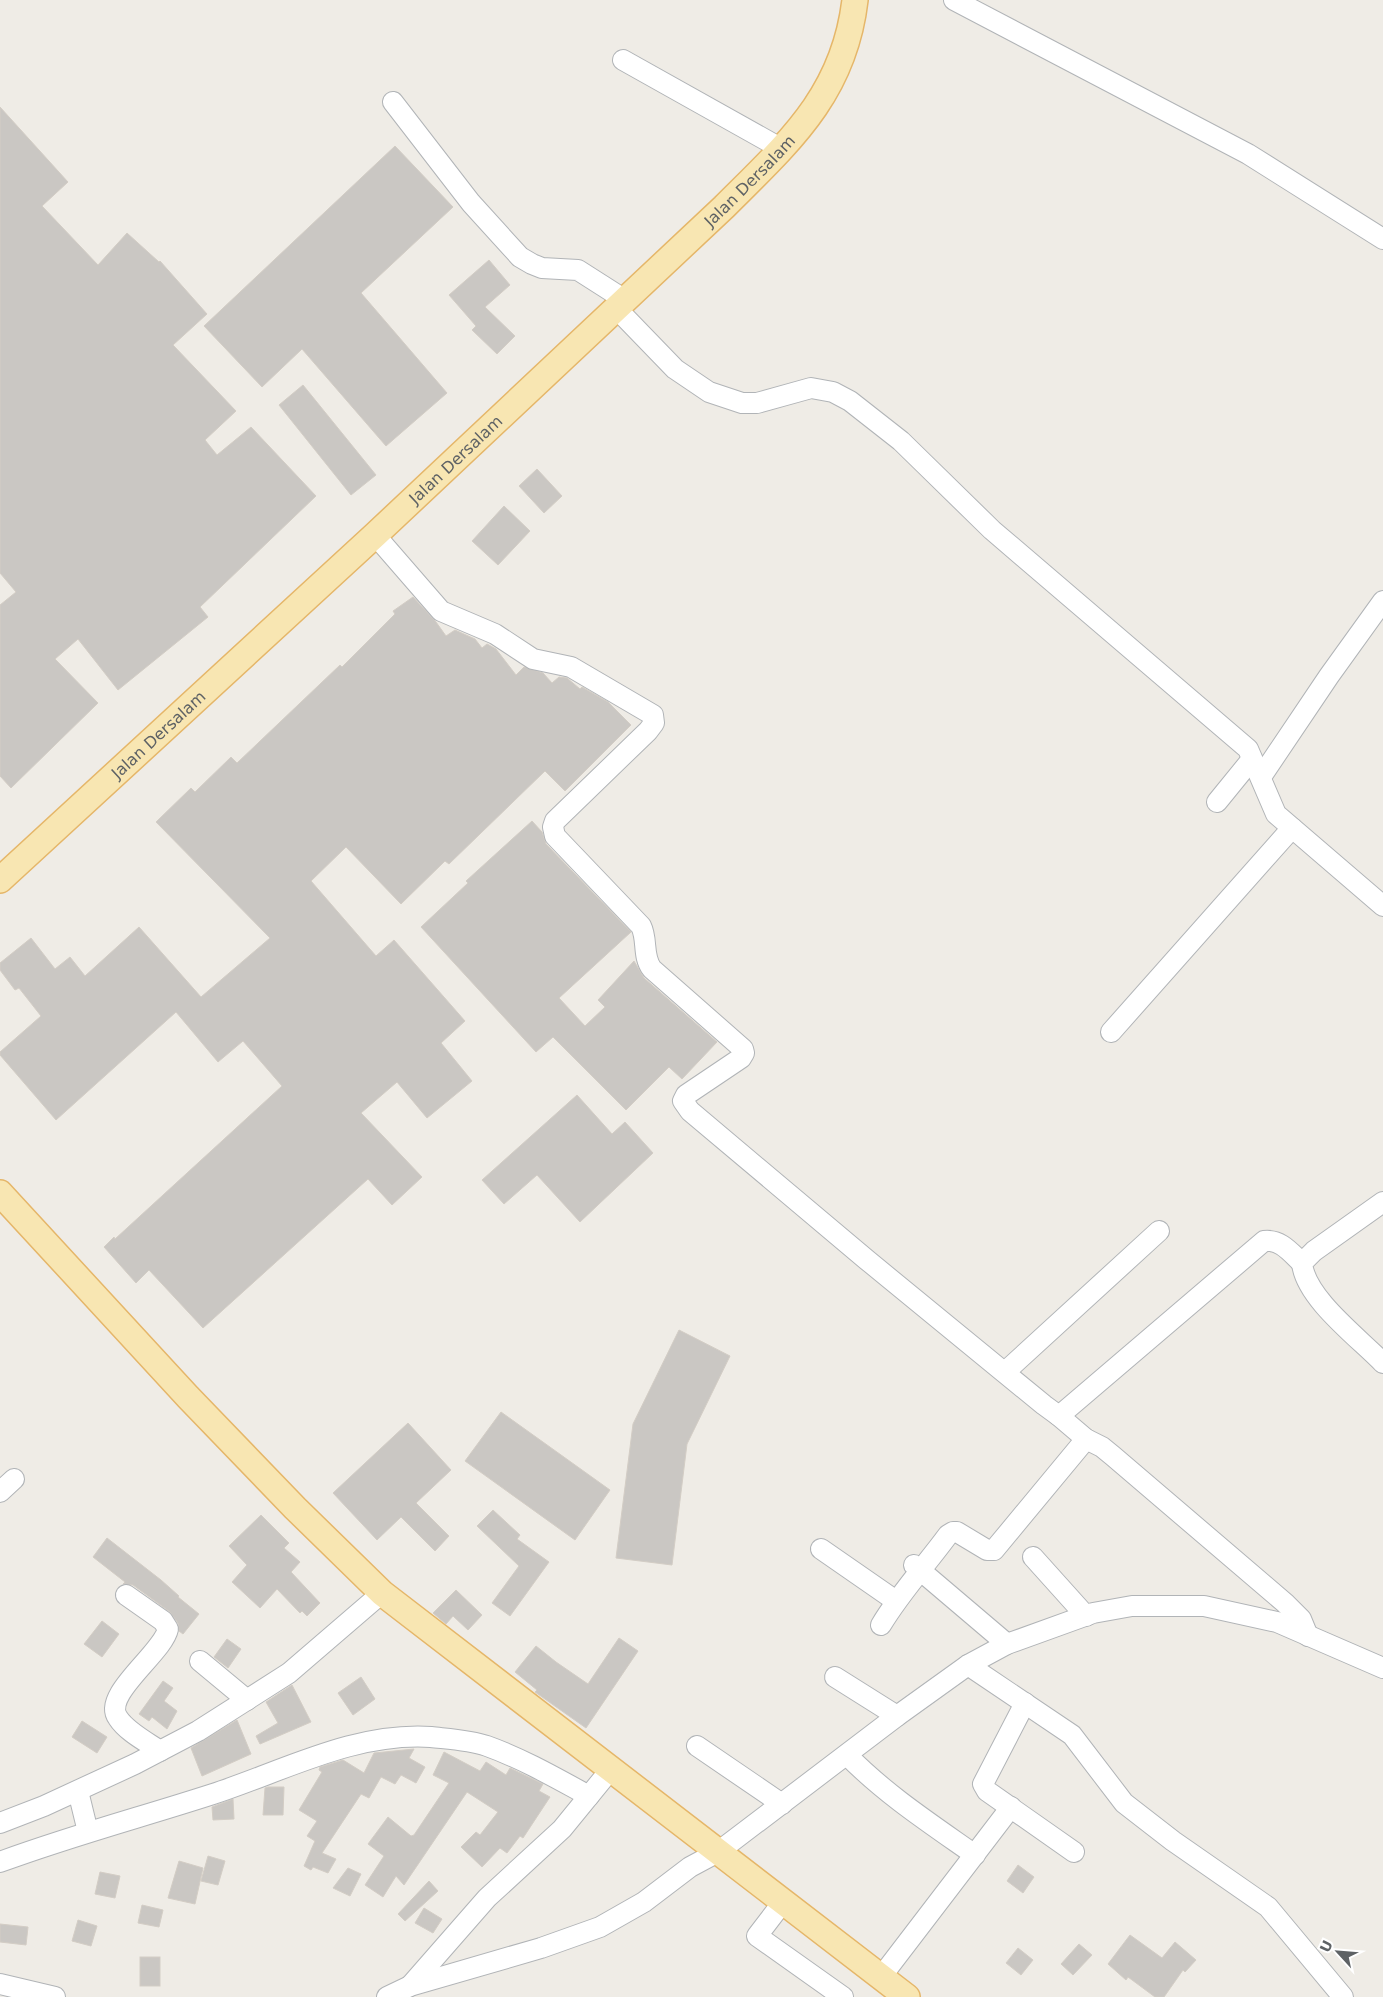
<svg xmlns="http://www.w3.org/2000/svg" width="1383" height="1997" font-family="'DejaVu Sans',sans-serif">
  <rect width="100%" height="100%" fill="#efece6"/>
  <!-- building -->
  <g fill="#cac7c3" stroke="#d3cdc5">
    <polygon points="0,107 68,182 42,206 98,265 127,233 159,262 160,261 207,314 173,345 236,411 205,440 217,455 251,427 316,496 200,607 208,617 118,690 78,639 55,659 98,703 11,788 0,776 0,605 16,592 0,573"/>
    <polygon points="395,146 453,207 361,293 447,393 386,446 302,349 262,387 204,326"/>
    <polygon points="489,260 510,285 485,307 515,336 497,354 472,330 476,326 449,295"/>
    <polygon points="303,385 376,475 351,495 279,405"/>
    <polygon points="537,469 562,496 544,513 519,486"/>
    <polygon points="504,506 530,531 498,565 472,541"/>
    <polygon points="413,597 436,622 446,636 455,630 475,639 482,648 487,644 489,645 496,649 516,675 524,667 543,673 552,683 559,677 567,678 580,689 582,687 608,702 631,725 565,791 545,771 449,864 445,861 401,904 346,847 311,881 376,956 394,940 465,1021 441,1043 472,1081 427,1118 397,1082 361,1113 422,1177 392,1205 368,1179 203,1328 149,1270 136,1283 104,1247 114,1237 115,1239 282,1086 243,1041 218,1062 176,1012 56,1120 0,1055 0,1052 41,1016 19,988 15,990 0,970 0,963 31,938 55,969 70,957 85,976 139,927 201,997 270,938 156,822 191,788 195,792 231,757 237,763 340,665 342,667 395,614 393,611"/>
    <polygon points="532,821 542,832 546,844 631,932 559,998 585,1026 605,1007 598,1000 634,961 644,978 717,1042 682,1079 669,1067 626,1110 553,1037 536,1052 421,927 468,883 466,881"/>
    <polygon points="577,1095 612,1134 625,1122 653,1153 580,1222 537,1175 504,1204 482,1180"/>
    <polygon points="679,1330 730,1356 687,1444 672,1565 616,1558 633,1424"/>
    <polygon points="501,1412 610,1490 575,1540 465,1461"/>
    <polygon points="408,1423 451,1470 416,1503 449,1536 435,1551 401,1517 377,1540 333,1493"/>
    <polygon points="493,1510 520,1535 517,1539 549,1562 510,1616 492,1603 519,1566 477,1526"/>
    <polygon points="261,1515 289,1543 284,1548 300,1562 291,1572 320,1603 307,1616 302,1611 300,1613 277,1589 260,1608 232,1582 247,1565 229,1546"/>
    <polygon points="107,1538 161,1580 179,1596 178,1597 199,1614 183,1634 179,1631 178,1623 170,1612 133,1585 123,1584 125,1582 93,1557"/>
    <polygon points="456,1590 482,1615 468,1630 453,1616 446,1624 433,1613"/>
    <polygon points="102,1621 119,1634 102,1657 84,1644"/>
    <polygon points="619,1638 638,1651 586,1728 535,1692 537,1690 515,1672 536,1646 556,1662 588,1684"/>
    <polygon points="227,1639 241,1649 228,1668 214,1657"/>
    <polygon points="361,1677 375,1699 353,1715 338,1693"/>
    <polygon points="163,1681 173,1688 164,1701 177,1711 167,1729 152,1717 149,1721 139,1714"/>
    <polygon points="292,1685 311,1722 260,1744 256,1736 278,1723 266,1702"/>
    <polygon points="237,1720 251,1754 202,1776 191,1748"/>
    <polygon points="82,1721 107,1737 97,1753 72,1737"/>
    <polygon points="414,1749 409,1758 425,1767 416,1783 401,1775 395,1784 381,1777 369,1798 361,1794 322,1853 336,1859 328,1873 313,1867 311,1870 304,1866 315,1841 307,1836 317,1821 299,1810 322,1772 319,1770 320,1767 343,1760 364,1773 374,1753"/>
    <polygon points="444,1752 480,1771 486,1762 506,1775 510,1768 543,1784 539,1791 550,1797 523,1838 520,1836 507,1853 500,1848 482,1867 461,1847 476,1832 480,1835 498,1812 467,1792 404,1885 396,1876 383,1897 365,1885 384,1856 368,1844 388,1817 411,1836 414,1835 449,1783 433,1775"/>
    <polygon points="268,1787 284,1787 283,1815 263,1815 265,1788"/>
    <polygon points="233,1799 234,1819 213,1820 212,1807"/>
    <polygon points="208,1856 225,1861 218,1885 201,1881"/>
    <polygon points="179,1861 203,1868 195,1904 168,1898"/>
    <polygon points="1018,1865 1034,1877 1023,1893 1007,1881"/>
    <polygon points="348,1868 361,1874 350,1896 333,1888"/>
    <polygon points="100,1872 120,1876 115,1898 95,1894"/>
    <polygon points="429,1881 438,1891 405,1921 398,1914"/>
    <polygon points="142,1905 163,1910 159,1927 138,1923"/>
    <polygon points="424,1908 442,1919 433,1933 415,1923"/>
    <polygon points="78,1920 97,1926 91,1946 72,1941"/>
    <polygon points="0,1924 28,1927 26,1945 0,1942"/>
    <polygon points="1130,1935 1162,1958 1175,1942 1196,1960 1185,1972 1183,1970 1164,1997 1155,1997 1128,1977 1126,1980 1108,1964"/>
    <polygon points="1079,1944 1092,1955 1073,1975 1061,1964"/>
    <polygon points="1018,1948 1033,1960 1021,1975 1006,1963"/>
    <rect x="140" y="1957" width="20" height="29"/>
  </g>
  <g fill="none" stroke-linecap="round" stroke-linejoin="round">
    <defs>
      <g id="minor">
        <polyline points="954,0 1248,154 1383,239"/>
        <polyline points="623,60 782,149"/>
        <polyline points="393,102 471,203 520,257 532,264 542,268 578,270 625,300"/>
        <polyline points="616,308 675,369 709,392 742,403 757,403 811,388 833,392 850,401 901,441 992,530 1248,749 1276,814 1383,906"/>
        <path d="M375 535 441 611 495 634 533 659 571 667 653 715 654 723 648 731 555 821 553 827 555 836 641 926C648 940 642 956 652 969L743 1049 744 1053 741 1058 686 1095 683 1101 690 1111 867 1260 1044 1405 1059 1416 1264 1241C1281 1239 1291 1253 1302 1263"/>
        <polyline points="1261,777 1329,676 1383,601"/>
        <polyline points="1217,802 1252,759"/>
        <polyline points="1111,1032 1292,828"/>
        <path d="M1383 1202 1314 1251 1302 1263C1305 1298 1359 1338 1383 1363"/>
        <polyline points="1005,1372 1159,1231"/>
        <polyline points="1059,1416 1086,1439 1102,1447 1113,1456 1285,1603 1301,1619 1308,1636"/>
        <polyline points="0,1492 14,1479"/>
        <polyline points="821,1549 896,1601"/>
        <polyline points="1033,1557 1086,1616"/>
        <polyline points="914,1565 1007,1644"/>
        <path d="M126 1595 163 1621 168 1629C163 1653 101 1695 118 1718 127 1732 147 1742 160 1751"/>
        <path d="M881 1625C900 1593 926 1565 948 1535L953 1532H957L987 1550H994L1086 1439"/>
        <polyline points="200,1661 247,1700"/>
        <polyline points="968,1665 1072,1735 1124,1803 1173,1841 1268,1907 1343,1997"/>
        <polyline points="835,1677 897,1716"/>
        <polyline points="1025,1703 983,1784 987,1791 1074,1852"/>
        <polyline points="697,1746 782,1804"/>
        <path d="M847 1755C885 1794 931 1824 975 1855"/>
        <polyline points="78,1791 88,1832"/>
        <polyline points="0,1823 44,1806 135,1764 198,1731 289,1673 382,1593"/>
        <path d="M0 1862C70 1836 142 1817 213 1794 284 1771 354 1732 431 1737 449 1739 470 1740 487 1746 523 1759 556 1778 589 1796"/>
        <polyline points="783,1902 757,1936 843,1997"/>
        <polyline points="881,1977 1011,1807"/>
        <polyline points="0,1984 55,1997"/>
        <polyline points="410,1986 487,1898 562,1829 611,1769"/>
        <polyline points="387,1997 410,1986 541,1948 600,1927 644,1902 690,1867 718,1852 897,1716 968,1665 1007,1644 1093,1613 1132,1606 1204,1606 1277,1622 1383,1668"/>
      </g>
      <g id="major">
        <path id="s1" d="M0 880 375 535 724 207C788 143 844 95 855 0"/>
        <polyline points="0,1193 188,1397 295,1508 382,1593 907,1997"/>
      </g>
    </defs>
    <!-- minor casing -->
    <use href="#minor" stroke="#b1b4b7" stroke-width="22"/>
    <!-- major casing -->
    <use href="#major" stroke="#e5b669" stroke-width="28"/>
    <!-- minor -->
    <use href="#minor" stroke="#fff" stroke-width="20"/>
    <!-- major -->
    <use href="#major" stroke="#f8e6b2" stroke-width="25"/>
  </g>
  <g text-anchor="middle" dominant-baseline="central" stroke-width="4" stroke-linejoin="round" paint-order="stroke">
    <!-- street labels -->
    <g font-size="16" fill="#5e6265" stroke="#fff">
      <text stroke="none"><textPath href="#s1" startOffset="1025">Jalan Dersalam</textPath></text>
      <text stroke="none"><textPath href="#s1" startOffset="620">Jalan Dersalam</textPath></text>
      <text stroke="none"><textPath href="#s1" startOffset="215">Jalan Dersalam</textPath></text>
    </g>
  </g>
  <!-- north arrow -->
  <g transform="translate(1338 1952) rotate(296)" stroke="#ffffff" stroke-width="4" paint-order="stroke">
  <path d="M0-4L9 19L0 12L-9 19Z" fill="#5e6265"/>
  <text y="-8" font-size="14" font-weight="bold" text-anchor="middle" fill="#5e6265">U</text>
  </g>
</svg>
